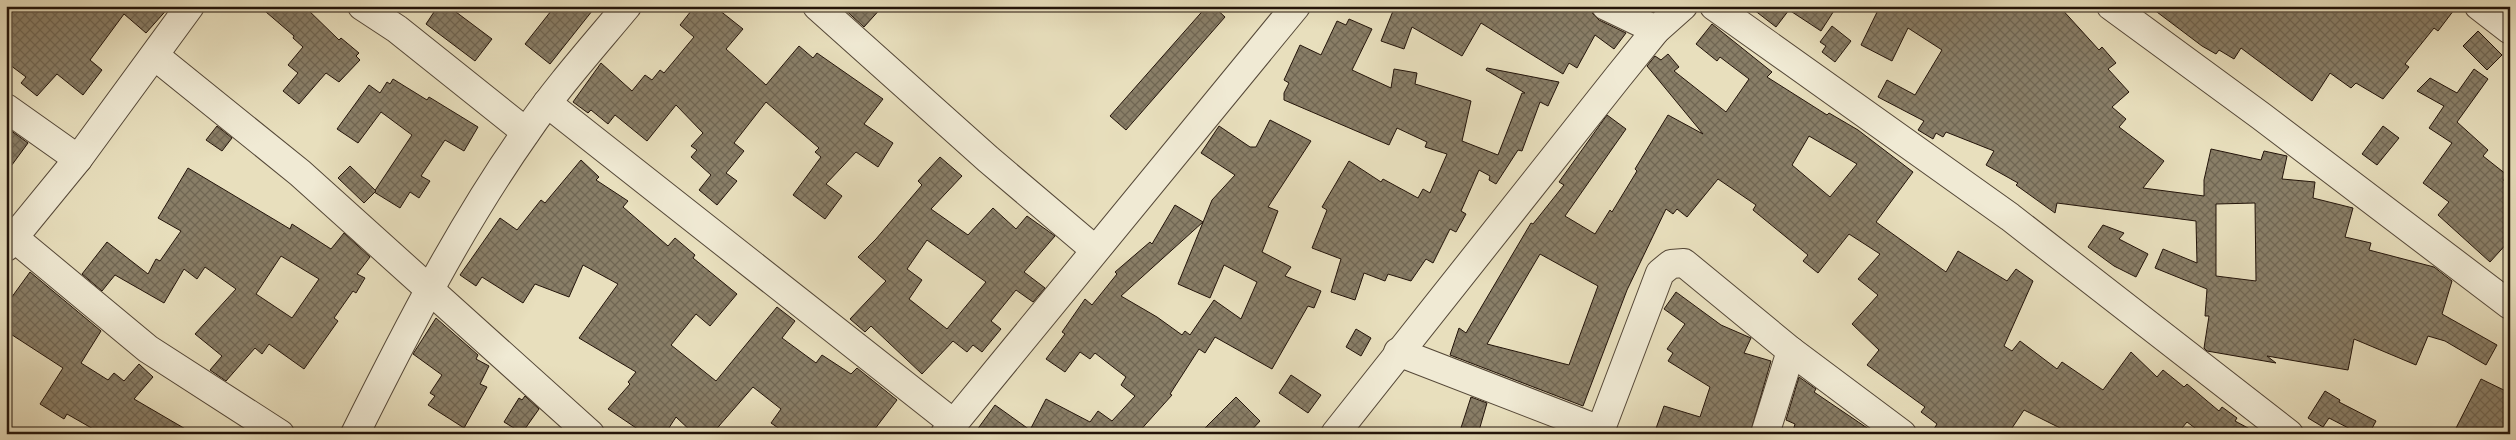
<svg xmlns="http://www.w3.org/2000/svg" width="2516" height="440" font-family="Alegreya,serif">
  <defs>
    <pattern id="building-cross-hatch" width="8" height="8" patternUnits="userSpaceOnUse" patternTransform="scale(1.25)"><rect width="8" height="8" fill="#897e67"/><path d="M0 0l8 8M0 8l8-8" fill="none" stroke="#706653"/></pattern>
  </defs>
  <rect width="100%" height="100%" fill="#e8dfbd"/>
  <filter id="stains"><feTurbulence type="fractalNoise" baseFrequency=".004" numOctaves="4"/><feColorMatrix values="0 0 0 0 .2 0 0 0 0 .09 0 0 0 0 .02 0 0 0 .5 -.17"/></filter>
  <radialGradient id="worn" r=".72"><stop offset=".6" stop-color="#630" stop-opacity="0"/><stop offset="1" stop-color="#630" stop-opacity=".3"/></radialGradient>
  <!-- building -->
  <g fill="url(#building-cross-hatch)" stroke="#23140a" fill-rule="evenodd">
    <polygon points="14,6 170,6 146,33 124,14 90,60 102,70 83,95 57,74 37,96 21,83 26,77 6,62 6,17"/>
    <polygon points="259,6 304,6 339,40 341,38 359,53 356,56 360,60 339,82 326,73 299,104 283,91 298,73 288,65 303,47 293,38 294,36"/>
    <polygon points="438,6 448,6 492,39 475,61 426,24"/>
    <polygon points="555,6 596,6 550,64 525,44"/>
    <polygon points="695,6 714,6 743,29 726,49 766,85 799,46 813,58 817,53 883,99 864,124 893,143 878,167 856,152 826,184 842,196 825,219 793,195 821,157 815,152 819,148 766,102 734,143 744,151 726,173 737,181 717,205 699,190 711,175 691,157 697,150 691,146 703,133 676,105 647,141 615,115 608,124 591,110 588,113 573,102 601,63 632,91 645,75 652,80 660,70 664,73 694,37 680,25"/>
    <polygon points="841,6 883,6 864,27"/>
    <polygon points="1207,6 1213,6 1225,17 1126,130 1110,116"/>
    <polygon points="1395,6 1590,6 1593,14 1599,20 1626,33 1614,49 1595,35 1577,68 1569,63 1563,74 1481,23 1462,56 1412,27 1404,49 1381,41"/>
    <polygon points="1749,6 1837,6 1821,31 1789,10 1776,27"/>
    <path d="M1880 6H2059L2099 50 2102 47 2116 63 2108 69 2129 92 2112 107 2126 119 2119 127 2164 161 2143 188 2204 196V180L2211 149 2261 160 2264 151 2287 156 2282 179 2315 182 2313 198 2353 208 2345 237 2371 243 2369 250 2434 267 2452 281 2442 314 2497 345 2486 365 2445 341 2428 336 2416 365 2354 339 2348 370 2267 356 2276 363 2207 351 2204 348 2209 316H2205L2207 289 2155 268 2163 249 2197 263 2196 221 2057 203 2055 213 2016 185 2018 183 1986 165 1994 151 1946 132 1943 137 1936 133 1933 139 1918 130 1924 121 1878 97 1887 80 1915 95 1942 50 1908 28 1892 61 1861 45ZM2255 203 2256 281 2216 276V204Z"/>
    <polygon points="2149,6 2457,6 2438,31 2434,28 2405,64 2409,67 2383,99 2356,83 2351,88 2330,73 2312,101 2241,48 2234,59 2219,50 2216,54 2202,46"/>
    <polygon points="1349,19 1372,29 1352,70 1391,88 1394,69 1417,73 1415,84 1471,101 1462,141 1498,155 1522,93 1525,93 1486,70 1487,68 1559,82 1548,106 1540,102 1522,151 1518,150 1496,184 1489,180 1490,176 1479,170 1461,211 1466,214 1456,232 1450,229 1433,263 1426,259 1411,281 1388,274 1385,281 1364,273 1355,300 1331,292 1341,259 1312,248 1327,210 1322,207 1349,161 1381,182 1383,179 1418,198 1423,189 1430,193 1447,154 1425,147 1427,142 1397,128 1389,145 1284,100 1284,93 1289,83 1284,80 1300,45 1321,55 1337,21 1346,25"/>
    <path d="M1712 24 1772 72 1767 77 1827 115 1829 113 1858 130 1913 172 1876 222 1946 272 1958 251 2007 281 2016 269 2033 281 2004 346 2012 351 2020 341 2057 369 2062 362 2103 390 2131 352 2157 377 2163 370 2184 387 2187 384 2219 411 2222 407 2237 418 2235 421 2259 434H2203L2187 422 2177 434H2072L2024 410 2008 434H1931L1937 424 1921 412 1925 407 1867 365 1879 350 1852 324 1878 295 1858 279 1880 254 1849 234 1818 273 1803 261 1808 255 1753 210 1756 205 1718 179 1687 217 1677 209 1673 214 1666 209 1627 290 1583 406 1450 355 1459 328 1466 333 1531 223 1533 224 1564 185 1559 182 1607 115 1626 129 1565 216 1595 234 1610 210 1612 212 1637 171 1635 169 1668 115 1703 134 1647 66 1655 56 1661 60 1668 54 1679 67 1674 71 1726 112 1749 79 1720 57 1717 61 1696 44ZM1809 136 1857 164 1830 197 1792 165ZM1540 254 1598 286 1569 365 1487 344Z"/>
    <polygon points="1832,26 1851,41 1835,62 1822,52 1826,46 1820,42"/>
    <polygon points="2478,31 2502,55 2487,70 2463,46"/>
    <polygon points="2474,69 2488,79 2457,122 2488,150 2483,156 2507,175 2503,180 2510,186 2510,240 2490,262 2438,215 2449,202 2423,183 2452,143 2429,128 2444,106 2417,91 2430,78 2457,93"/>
    <polygon points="393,79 427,100 429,97 478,127 464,151 445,140 421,176 430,181 419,198 410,192 400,208 374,192 412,135 381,112 358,143 337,129 369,85 380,93 387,82 390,84"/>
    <polygon points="1270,120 1311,141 1268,207 1278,211 1262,252 1291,267 1285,276 1321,291 1314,308 1308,306 1272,369 1215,337 1205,353 1199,349 1170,394 1172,395 1137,434 974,434 995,405 1030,430 1046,399 1090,422 1098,411 1112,421 1135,396 1121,385 1126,377 1095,353 1090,359 1080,352 1065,372 1046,359 1065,334 1062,332 1085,299 1092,305 1117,274 1115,272 1150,242 1152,244 1175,205 1203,222 1121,296 1157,317 1182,335 1185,331 1190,335 1214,300 1241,319 1257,282 1224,265 1210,298 1178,284 1212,200 1235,175 1201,153 1219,126 1250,147 1256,147"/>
    <polygon points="217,126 232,138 222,151 206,140"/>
    <polygon points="2383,126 2399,138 2377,165 2362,154"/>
    <polygon points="6,127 28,143 6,173"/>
    <path d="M940 157 962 176 931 209 968 235 993 208 1016 229 1027 216 1055 236 1024 272 1045 288 1033 302 1016 290 991 321 1001 329 982 352 973 345 967 352 953 341 922 374 871 326 865 332 850 319 886 281 858 257 876 239 922 185 918 181ZM927 240 986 282 947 329 909 299 922 280 907 269Z"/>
    <polygon points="581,160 599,177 596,180 628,201 623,207 668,246 675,238 695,255 693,258 737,294 710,326 696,314 671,345 716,381 777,307 795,321 782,338 816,363 822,355 851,374 857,368 897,400 871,434 787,434 771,423 781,409 753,387 712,434 694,434 676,417 665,434 645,434 608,409 630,384 628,382 636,372 579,338 618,284 583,265 569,297 535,284 523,303 482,277 476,286 460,275 500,218 517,230 541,200 545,203"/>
    <polygon points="350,166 376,191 364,203 338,178"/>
    <path d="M188 168 290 229 292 224 331 249 344 233 370 257 357 274 365 278 356 293 353 291 334 318 338 321 304 369 269 344 262 354 255 348 226 381 210 370 222 356 195 334 236 289 205 267 197 279 184 269 164 303 115 275 102 291 82 274 107 242 148 274 156 259 160 261 181 231 158 218ZM281 256 319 279 292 318 256 294Z"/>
    <polygon points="2103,225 2124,233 2119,239 2148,254 2136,277 2114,266 2088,247"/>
    <polygon points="30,272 101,331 81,363 108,380 114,373 124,381 139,364 153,377 134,399 194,434 102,434 67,414 64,419 40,404 63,368 6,331 6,305"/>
    <polygon points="1676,292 1721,325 1751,338 1744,353 1771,361 1750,434 1654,434 1664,406 1700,417 1710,387 1668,361 1673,353 1667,349 1685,324 1664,309"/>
    <polygon points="436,318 478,355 476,359 489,366 480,384 487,387 464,428 428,405 435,396 430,393 442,375 413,354"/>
    <polygon points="1356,329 1371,338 1361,356 1346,347"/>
    <polygon points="1291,375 1321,395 1308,413 1279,393"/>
    <polygon points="1799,377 1816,389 1814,392 1876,434 1792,434 1795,424 1786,420"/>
    <polygon points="2481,379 2510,393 2510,434 2453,434"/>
    <polygon points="2325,391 2340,400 2339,402 2376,421 2369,434 2360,434 2329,418 2323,427 2308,418"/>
    <polygon points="525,396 539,409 522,433 504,422 519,398 522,400"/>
    <polygon points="1236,397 1260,421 1248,434 1199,434"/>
    <polygon points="1471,397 1487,403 1478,434 1459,434"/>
  </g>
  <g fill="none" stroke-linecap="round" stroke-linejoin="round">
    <defs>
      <g id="minor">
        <polyline points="362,6 397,29 526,132"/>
        <polyline points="817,6 988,159 1094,249"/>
        <polyline points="1606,6 1656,30"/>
        <polyline points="1714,6 2010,217 2289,434"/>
        <polyline points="2111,6 2261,116 2510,305"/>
        <polyline points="2479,6 2510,30"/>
        <polyline points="155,56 300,173 590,434"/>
        <polyline points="547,103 953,423"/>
        <polyline points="6,108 78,159"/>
        <polyline points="13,237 148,349 280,434"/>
        <polyline points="6,247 78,159 190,6"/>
        <polyline points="1398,352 1600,430"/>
        <path d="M355 434C407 330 460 226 527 131 557 87 593 47 627 6"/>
        <polyline points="945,434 1296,6"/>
        <polyline points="1335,434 1618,77 1656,30 1683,6"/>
        <polyline points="1599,434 1660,273 1671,264 1684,263 1791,351 1902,434"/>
        <polyline points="1765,434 1791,351"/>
      </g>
    </defs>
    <!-- minor casing -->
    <use href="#minor" stroke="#544737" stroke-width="30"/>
    <!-- minor -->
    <use href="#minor" stroke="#f0ead4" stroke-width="28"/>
  </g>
  <!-- margin -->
  <rect width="2516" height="440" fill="none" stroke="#e8dfbd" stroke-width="25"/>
  <rect x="8" y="8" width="2501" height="425" fill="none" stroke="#23140a" stroke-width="2.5"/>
  <rect x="12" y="12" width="2491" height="415" fill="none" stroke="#23140a"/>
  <rect width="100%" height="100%" filter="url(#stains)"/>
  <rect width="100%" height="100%" fill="url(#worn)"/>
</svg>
